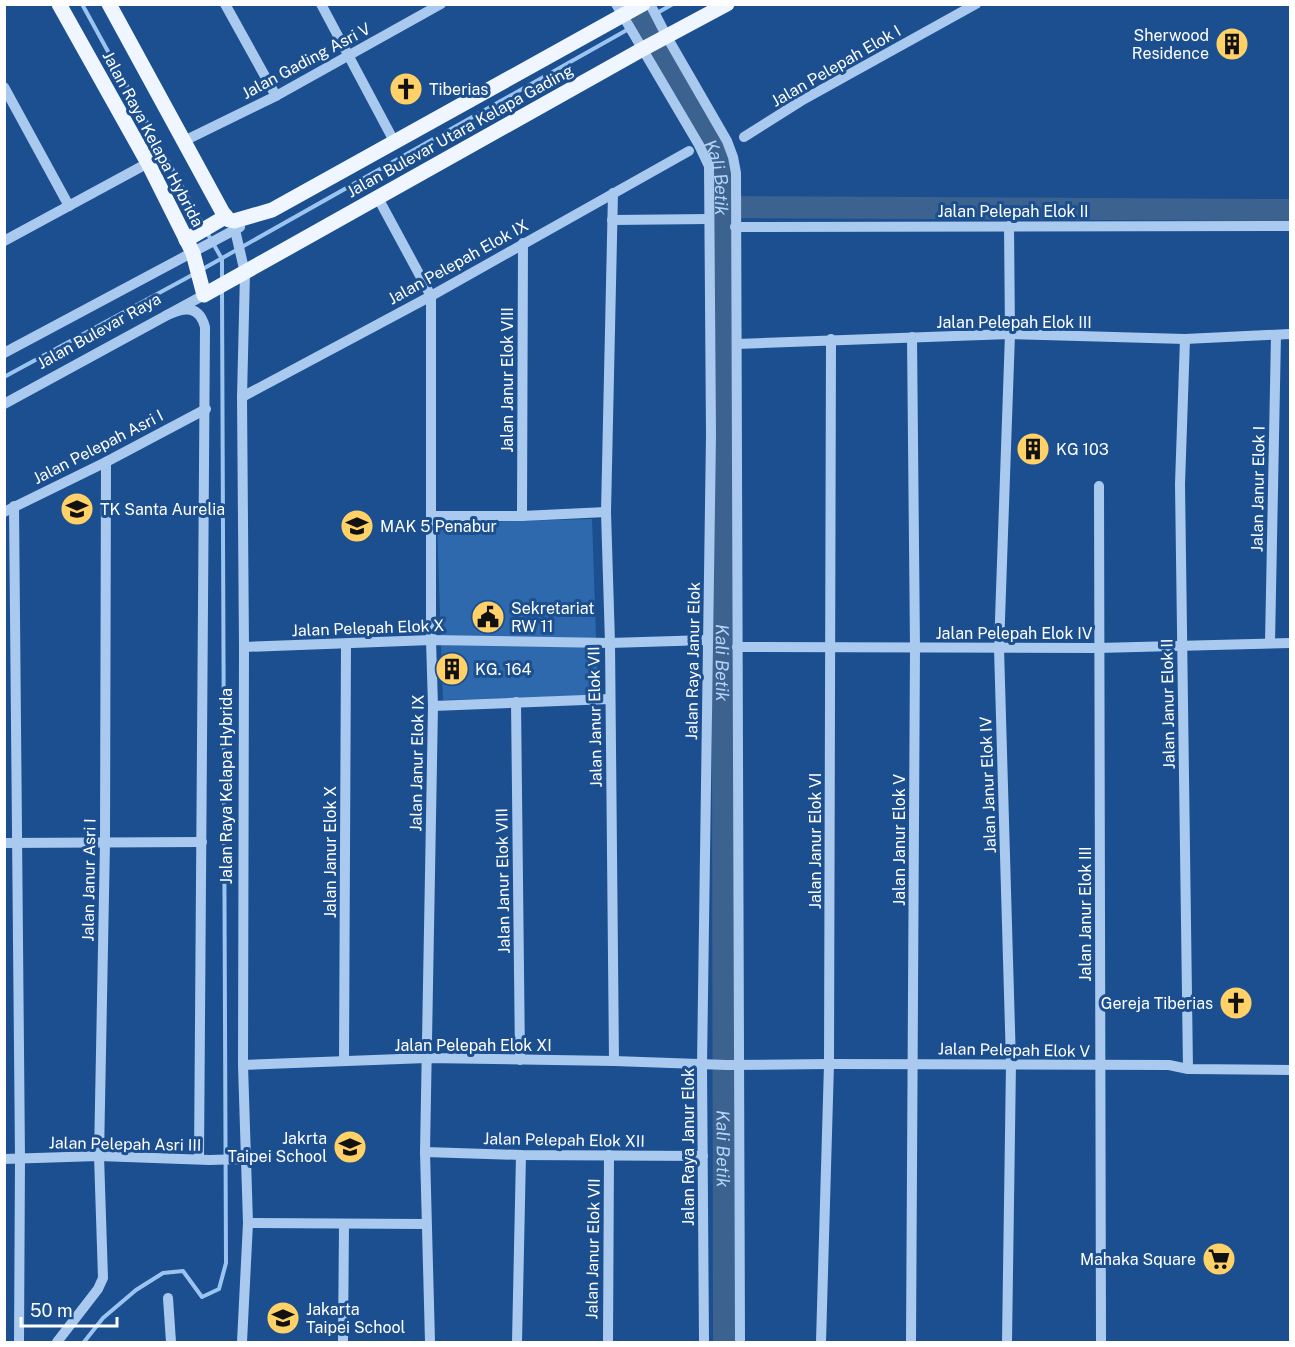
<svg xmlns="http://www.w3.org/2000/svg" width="1295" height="1347" font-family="'Public Sans',sans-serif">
  <rect width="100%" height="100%" fill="#1b4f8f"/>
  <!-- green -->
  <polygon fill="#2e69ad" points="592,519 598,696 443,700 437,523"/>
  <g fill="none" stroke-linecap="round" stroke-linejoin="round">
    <!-- stream -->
    <g stroke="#9cc4f0" stroke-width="4">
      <polyline points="82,4 203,225"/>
      <polyline points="206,231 222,259 222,280"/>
      <polyline points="201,270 673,4"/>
      <polyline points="4,377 194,274"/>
      <polyline points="84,1342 103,1318 136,1290 163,1273 183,1271 202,1297 219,1289 226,1263 222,290"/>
    </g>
    <!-- river -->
    <g stroke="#3c6290" stroke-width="22">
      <path id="s1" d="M633 4 716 153 722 180 724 1342"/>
      <polyline points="721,207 1290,210"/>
    </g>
    <!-- minor -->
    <g stroke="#a9c9ee" stroke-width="10">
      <polyline points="225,4 276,96"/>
      <polyline points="321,4 395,143"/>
      <polyline points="616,4 699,145 709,166 711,435 702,1065 704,1342"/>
      <polyline points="650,4 667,37 727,141 733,157 736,173 740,1342"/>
      <polyline points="4,87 69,206"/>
      <polyline points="744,137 801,101 976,4"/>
      <polyline points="184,141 276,96 441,4"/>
      <polyline points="613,193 606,512 610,643 614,1061"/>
      <polyline points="378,198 431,296 431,640 433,706 425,1152 430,1342"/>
      <polyline points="612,220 709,219"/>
      <polyline points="735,227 1290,226"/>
      <polyline points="235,230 245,273 242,397 244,647 243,1065 248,1223 242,1342"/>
      <polyline points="4,241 148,163"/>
      <path d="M167 315C185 307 199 305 205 327L199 1159"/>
      <polyline points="1185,339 1180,484 1188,1069"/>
      <polyline points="737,344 1010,334 1185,339 1290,334"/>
      <polyline points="4,353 240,227"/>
      <polyline points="242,397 431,296 689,151"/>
      <polyline points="4,404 204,295"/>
      <polyline points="1099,486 1101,1342"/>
      <polyline points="14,506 20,1158 19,1342"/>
      <polyline points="4,512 106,462 206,409"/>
      <polyline points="431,516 522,516 606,512"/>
      <polyline points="522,516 523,243"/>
      <polyline points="1270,643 1276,335"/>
      <polyline points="244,647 431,640 610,643 708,640"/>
      <polyline points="737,647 1098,648 1290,643"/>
      <polyline points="516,702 520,1060"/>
      <polyline points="433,706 610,699"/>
      <polyline points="4,843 202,842"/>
      <polyline points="344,1061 346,644"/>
      <polyline points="243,1065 427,1058 614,1061 727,1065 829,1064 1169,1065 1188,1069 1290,1070"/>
      <polyline points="425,1152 521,1155 703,1156"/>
      <polyline points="4,1159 99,1156 209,1160 245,1159"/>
      <polyline points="248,1223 426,1224"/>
      <polyline points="168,1298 171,1342"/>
      <polyline points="57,1342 98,1289 103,1278 99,1156 105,843 106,462"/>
      <polyline points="343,1342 344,1225"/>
      <polyline points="517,1342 521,1155"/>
      <polyline points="608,1342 609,1155"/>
      <polyline points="821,1342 829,1064 831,339"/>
      <polyline points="911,1342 915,648 912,337"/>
      <polyline points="1007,1342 1011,1063 999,648 1010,334 1009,226"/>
    </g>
    <!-- major -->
    <g stroke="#f0f6ff" stroke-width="15">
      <polyline points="59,4 148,163 193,253 204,295 641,50 727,4"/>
      <polyline points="109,4 223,213 229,220 234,221 272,210 643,4"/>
      <polyline points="186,240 225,217"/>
    </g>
  </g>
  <!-- icons -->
  <defs>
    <symbol id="building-disc" viewBox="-11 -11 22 22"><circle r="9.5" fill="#ffd166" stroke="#1b4f8f"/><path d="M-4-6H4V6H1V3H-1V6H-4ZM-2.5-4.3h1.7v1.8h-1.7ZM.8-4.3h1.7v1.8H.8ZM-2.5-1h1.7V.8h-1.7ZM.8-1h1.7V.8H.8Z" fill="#111"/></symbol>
    <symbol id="church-disc" viewBox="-11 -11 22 22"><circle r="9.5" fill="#ffd166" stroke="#1b4f8f"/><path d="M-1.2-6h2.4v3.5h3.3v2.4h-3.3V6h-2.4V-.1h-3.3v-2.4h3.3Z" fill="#111"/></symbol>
    <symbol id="school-disc" viewBox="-11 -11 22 22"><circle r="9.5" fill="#ffd166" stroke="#1b4f8f"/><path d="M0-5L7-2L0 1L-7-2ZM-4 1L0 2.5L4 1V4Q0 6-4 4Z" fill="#111"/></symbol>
    <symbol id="civic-disc" viewBox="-11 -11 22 22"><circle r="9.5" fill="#ffd166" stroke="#1b4f8f"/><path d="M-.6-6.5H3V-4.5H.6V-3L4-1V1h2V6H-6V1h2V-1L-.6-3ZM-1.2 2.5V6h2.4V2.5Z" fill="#111"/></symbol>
    <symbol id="supermarket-disc" viewBox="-11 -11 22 22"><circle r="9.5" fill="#ffd166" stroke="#1b4f8f"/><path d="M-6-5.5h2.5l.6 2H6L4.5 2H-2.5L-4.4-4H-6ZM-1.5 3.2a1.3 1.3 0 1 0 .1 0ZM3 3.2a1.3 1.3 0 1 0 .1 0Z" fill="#111"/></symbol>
  </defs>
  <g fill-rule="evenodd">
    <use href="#building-disc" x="1213" y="25" width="38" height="38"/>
    <use href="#church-disc" x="387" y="70" width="38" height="38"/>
    <use href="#building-disc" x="1014" y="430" width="38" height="38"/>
    <use href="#school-disc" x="58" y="490" width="38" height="38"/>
    <use href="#school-disc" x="338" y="507" width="38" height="38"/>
    <use href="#civic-disc" x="469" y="598" width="38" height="38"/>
    <use href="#building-disc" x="433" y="650" width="38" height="38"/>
    <use href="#church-disc" x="1217" y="984" width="38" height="38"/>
    <use href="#school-disc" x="331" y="1128" width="38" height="38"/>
    <use href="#supermarket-disc" x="1200" y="1240" width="38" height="38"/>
    <use href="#school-disc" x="264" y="1299" width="38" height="38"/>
  </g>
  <g text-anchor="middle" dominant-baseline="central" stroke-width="6" stroke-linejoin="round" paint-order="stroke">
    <!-- poi labels -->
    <g font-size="16" fill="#fff" stroke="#1b4f8f" text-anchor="start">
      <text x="1209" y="35" text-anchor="end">Sherwood<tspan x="1209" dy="18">Residence</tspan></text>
      <text x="429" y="89">Tiberias</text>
      <text x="1056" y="449">KG 103</text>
      <text x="100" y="509">TK Santa Aurelia</text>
      <text x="380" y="526">MAK 5 Penabur</text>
      <text x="511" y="608">Sekretariat<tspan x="511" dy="18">RW 11</tspan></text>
      <text x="475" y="669">KG. 164</text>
      <text x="1213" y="1003" text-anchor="end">Gereja Tiberias</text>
      <text x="327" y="1138" text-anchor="end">Jakrta<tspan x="327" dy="18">Taipei School</tspan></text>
      <text x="1196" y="1259" text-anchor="end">Mahaka Square</text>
      <text x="306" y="1309">Jakarta<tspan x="306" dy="18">Taipei School</tspan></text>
    </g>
    <!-- street labels -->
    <g font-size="16" fill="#fff" stroke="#1b4f8f">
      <text transform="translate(306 61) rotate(-28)">Jalan Gading Asri V</text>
      <text transform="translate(836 66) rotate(-30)">Jalan Pelepah Elok I</text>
      <text transform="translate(460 131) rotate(-29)">Jalan Bulevar Utara Kelapa Gading</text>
      <text transform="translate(153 139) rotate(62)">Jalan Raya Kelapa Hybrida</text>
      <text x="1013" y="211">Jalan Pelepah Elok II</text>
      <text transform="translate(458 262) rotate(-29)">Jalan Pelepah Elok IX</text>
      <text x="1014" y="322">Jalan Pelepah Elok III</text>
      <text transform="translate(99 331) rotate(-29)">Jalan Bulevar Raya</text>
      <text transform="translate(507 380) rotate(-90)">Jalan Janur Elok VIII</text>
      <text transform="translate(98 447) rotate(-27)">Jalan Pelepah Asri I</text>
      <text transform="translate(1258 489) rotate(-89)">Jalan Janur Elok I</text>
      <text transform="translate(368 628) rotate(-2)">Jalan Pelepah Elok X</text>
      <text x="1014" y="633">Jalan Pelepah Elok IV</text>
      <text transform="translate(693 661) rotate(-89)">Jalan Raya Janur Elok</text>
      <text transform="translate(1168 704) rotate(-91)">Jalan Janur Elok II</text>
      <text transform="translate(595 717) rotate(-91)">Jalan Janur Elok VII</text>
      <text transform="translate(417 763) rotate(-89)">Jalan Janur Elok IX</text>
      <text transform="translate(988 785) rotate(-92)">Jalan Janur Elok IV</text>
      <text transform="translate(226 786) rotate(-90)">Jalan Raya Kelapa Hybrida</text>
      <text transform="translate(899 840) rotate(-90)">Jalan Janur Elok V</text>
      <text transform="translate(815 841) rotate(-90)">Jalan Janur Elok VI</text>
      <text transform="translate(330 852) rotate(-90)">Jalan Janur Elok X</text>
      <text transform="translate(89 880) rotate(-89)">Jalan Janur Asri I</text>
      <text transform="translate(503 881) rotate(-91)">Jalan Janur Elok VIII</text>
      <text transform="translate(1085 914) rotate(-90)">Jalan Janur Elok III</text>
      <text x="473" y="1045">Jalan Pelepah Elok XI</text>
      <text transform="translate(1014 1050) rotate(1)">Jalan Pelepah Elok V</text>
      <text transform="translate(564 1140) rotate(1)">Jalan Pelepah Elok XII</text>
      <text transform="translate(125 1144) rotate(1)">Jalan Pelepah Asri III</text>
      <text transform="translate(688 1147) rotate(-90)">Jalan Raya Janur Elok</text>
      <text transform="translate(593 1249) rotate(-89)">Jalan Janur Elok VII</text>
    </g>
    <!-- water labels -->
    <g font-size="18" font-style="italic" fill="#b5d3f5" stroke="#1b4f8f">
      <text stroke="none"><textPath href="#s1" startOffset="195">Kali Betik</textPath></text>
      <text stroke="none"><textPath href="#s1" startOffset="681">Kali Betik</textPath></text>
      <text stroke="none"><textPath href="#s1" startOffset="1167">Kali Betik</textPath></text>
    </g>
  </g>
  <!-- border -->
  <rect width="1295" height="1347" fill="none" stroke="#ffffff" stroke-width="12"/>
  <!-- scale -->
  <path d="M21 1317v9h96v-9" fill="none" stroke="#ffffff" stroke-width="3"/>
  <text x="30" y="1317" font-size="18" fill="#ffffff" stroke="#1b4f8f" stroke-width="4.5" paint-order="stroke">50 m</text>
</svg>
